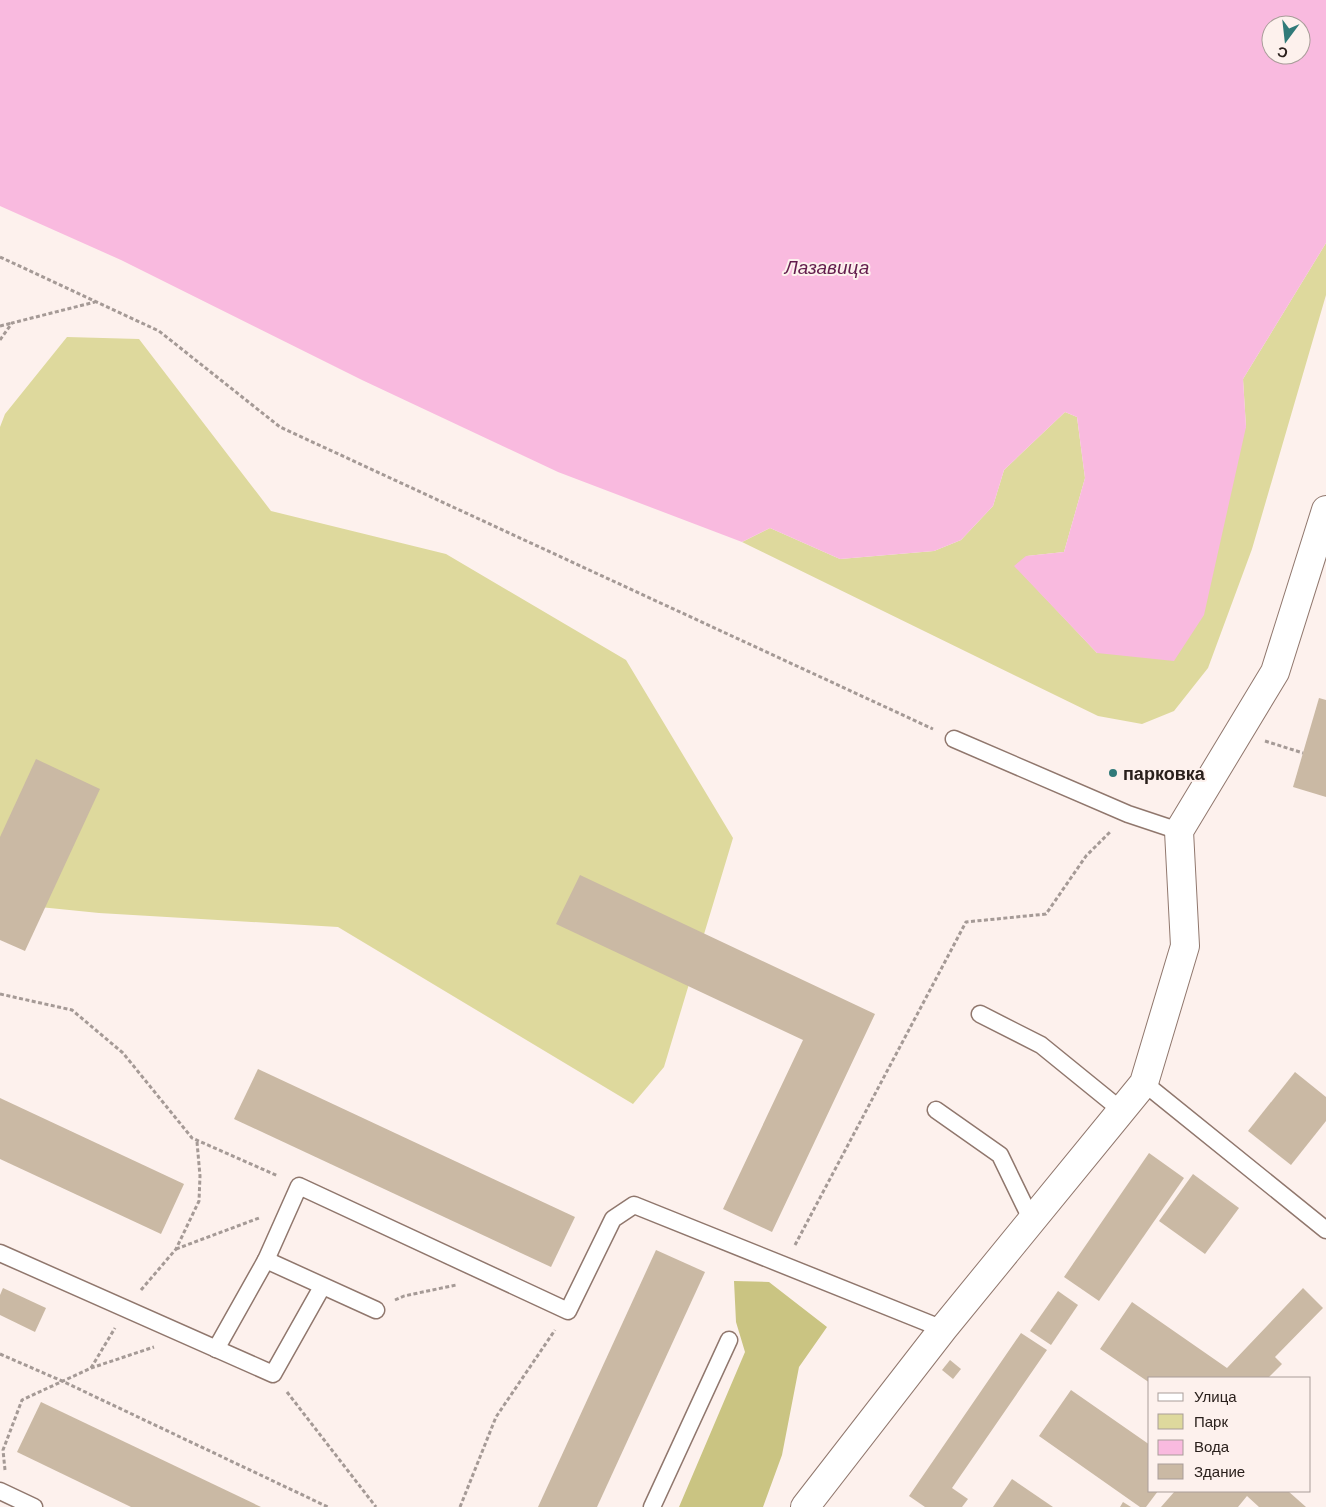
<svg xmlns="http://www.w3.org/2000/svg" width="1326" height="1507" font-family="'Work Sans',sans-serif">
  <rect width="100%" height="100%" fill="#fdf1ed"/>
  <!-- green -->
  <g fill="#ded99d">
    <polygon points="1326,243 1326,295 1252,549 1208,668 1174,711 1142,724 1098,716 742,542 770,528 840,559 934,551 961,540 993,506 1004,470 1065,412 1077,417 1085,478 1064,552 1027,556 1015,566 1097,653 1246,427 1243,379"/>
    <polygon points="67,337 139,339 271,511 446,554 626,660 733,838 664,1067 633,1104 338,927 99,913 0,903 0,427 5,414"/>
  </g>
  <!-- forest -->
  <polygon fill="#cac482" points="734,1281 769,1282 827,1327 799,1367 782,1455 763,1507 679,1507 745,1352 736,1322"/>
  <!-- water -->
  <path fill="#f9badf" fill-rule="evenodd" d="M0 0H1326V243L1243 379 1246 427 1204 615 1174 661 1097 653 1014 566 1026 556 1064 552 1085 478 1077 417 1065 412 1004 470 993 506 961 540 934 551 840 559 770 528 742 542 558 472 362 380 121 260 0 206ZM1271 25H1301V55H1271Z"/>
  <!-- building -->
  <g fill="#cab9a4">
    <polygon points="1319,698 1326,700 1326,797 1293,787"/>
    <polygon points="36,759 100,789 25,951 0,940 0,837"/>
    <polygon points="580,875 875,1014 772,1232 723,1209 803,1040 556,924"/>
    <polygon points="258,1069 575,1217 551,1267 234,1119"/>
    <polygon points="1295,1072 1326,1097 1326,1121 1291,1165 1248,1131"/>
    <polygon points="0,1098 184,1184 161,1234 0,1159"/>
    <polygon points="1149,1153 1184,1178 1099,1301 1064,1277"/>
    <polygon points="1193,1174 1239,1208 1205,1254 1159,1221"/>
    <polygon points="656,1250 705,1272 597,1507 538,1507"/>
    <polygon points="3,1288 46,1308 35,1332 0,1315 0,1295"/>
    <polygon points="1303,1288 1323,1308 1275,1357 1282,1364 1268,1378 1150,1378 1150,1383 1100,1349 1132,1302 1227,1368"/>
    <polygon points="1058,1291 1078,1305 1051,1345 1030,1331"/>
    <polygon points="1021,1333 1047,1350 952,1488 968,1499 962,1507 925,1507 909,1496"/>
    <polygon points="950,1360 961,1369 953,1379 942,1370"/>
    <polygon points="1071,1390 1150,1445 1150,1491 1158,1491 1146,1507 1140,1507 1039,1436"/>
    <polygon points="41,1402 261,1507 131,1507 17,1452"/>
    <polygon points="1012,1479 1053,1507 993,1507"/>
    <polygon points="1175,1491 1288,1491 1306,1507 1259,1507 1247,1496 1238,1507 1161,1507"/>
    <polygon points="1123,1502 1131,1507 1120,1507"/>
  </g>
  <g fill="none" stroke-linecap="round" stroke-linejoin="round">
    <defs>
      <g id="lane">
        <polyline points="954,739 1128,814 1179,831"/>
        <polyline points="980,1014 1041,1045 1121,1110"/>
        <polyline points="1144,1083 1326,1230"/>
        <polyline points="936,1110 1000,1155 1032,1221"/>
        <polyline points="0,1253 273,1374 322,1287"/>
        <polyline points="266,1260 376,1310"/>
        <polyline points="216,1349 266,1260 299,1186 568,1311 613,1219 634,1205 943,1329"/>
        <polyline points="0,1491 34,1507"/>
        <polyline points="652,1507 729,1340"/>
      </g>
      <polyline id="street" points="805,1507 943,1329 1144,1083 1185,946 1179,831 1275,672 1326,510"/>
    </defs>
    <!-- lane casing -->
    <use href="#lane" stroke="#90776d" stroke-width="19"/>
    <!-- street casing -->
    <use href="#street" stroke="#90776d" stroke-width="30"/>
    <!-- path -->
    <g stroke="#a59a96" stroke-width="3" stroke-dasharray="4 2.5" stroke-linecap="butt">
      <polyline points="0,257 159,331 280,427 933,729"/>
      <polyline points="0,326 12,323"/>
      <polyline points="0,340 12,323 95,302"/>
      <polyline points="1265,741 1303,753"/>
      <polyline points="0,994 72,1010 123,1053 192,1138 278,1176"/>
      <polyline points="795,1245 966,922 1046,914 1086,856 1111,831"/>
      <polyline points="176,1249 259,1218"/>
      <polyline points="141,1290 176,1249 199,1201 200,1176 197,1142"/>
      <polyline points="395,1300 404,1296 456,1285"/>
      <polyline points="0,1354 62,1381 328,1507"/>
      <polyline points="91,1368 115,1328"/>
      <polyline points="287,1392 376,1507"/>
      <polyline points="5,1470 3,1450 22,1400 91,1368 154,1347"/>
      <polyline points="460,1507 496,1417 555,1330"/>
    </g>
    <!-- lane -->
    <use href="#lane" stroke="#fff" stroke-width="16"/>
    <!-- street -->
    <use href="#street" stroke="#fff" stroke-width="28"/>
  </g>
  <!-- markers -->
  <circle fill="#307a79" stroke="#fdf1ed" stroke-width="2" cx="1113" cy="773" r="5"/>
  <g text-anchor="middle" dominant-baseline="central" stroke-width="4" stroke-linejoin="round" paint-order="stroke">
    <!-- poi labels -->
    <g font-size="18" font-weight="bold" fill="#2a201c" stroke="#fdf1ed" text-anchor="start">
      <text x="1123" y="773">парковка</text>
    </g>
    <!-- water labels -->
    <g font-size="19" font-style="italic" fill="#631d4d" stroke="#fdf1ed">
      <text x="827" y="267">Лазавица</text>
    </g>
  </g>
  <!-- legend -->
  <rect x="1148" y="1377" width="162" height="115" fill="#fdf1ed" stroke="#a99d99"/>
  <rect x="1158" y="1393" width="25" height="8" fill="#ffffff" stroke="#a99d99"/>
  <text x="1194" y="1402" font-size="15" fill="#2a201c">Улица</text>
  <rect x="1158" y="1414" width="25" height="15" fill="#ded99d" stroke="#a99d99"/>
  <text x="1194" y="1427" font-size="15" fill="#2a201c">Парк</text>
  <rect x="1158" y="1440" width="25" height="15" fill="#f9badf" stroke="#a99d99"/>
  <text x="1194" y="1452" font-size="15" fill="#2a201c">Вода</text>
  <rect x="1158" y="1464" width="25" height="15" fill="#cab9a4" stroke="#a99d99"/>
  <text x="1194" y="1477" font-size="15" fill="#2a201c">Здание</text>
  <!-- north arrow -->
  <g transform="translate(1286 40) rotate(195)"><circle r="24" fill="#fdf1ed" stroke="#a99d99"/>
  <path d="M0-4L9 19L0 12L-9 19Z" fill="#307a79"/>
  <text y="-8" font-size="14" font-weight="bold" text-anchor="middle" fill="#2a201c">С</text>
  </g>
</svg>
